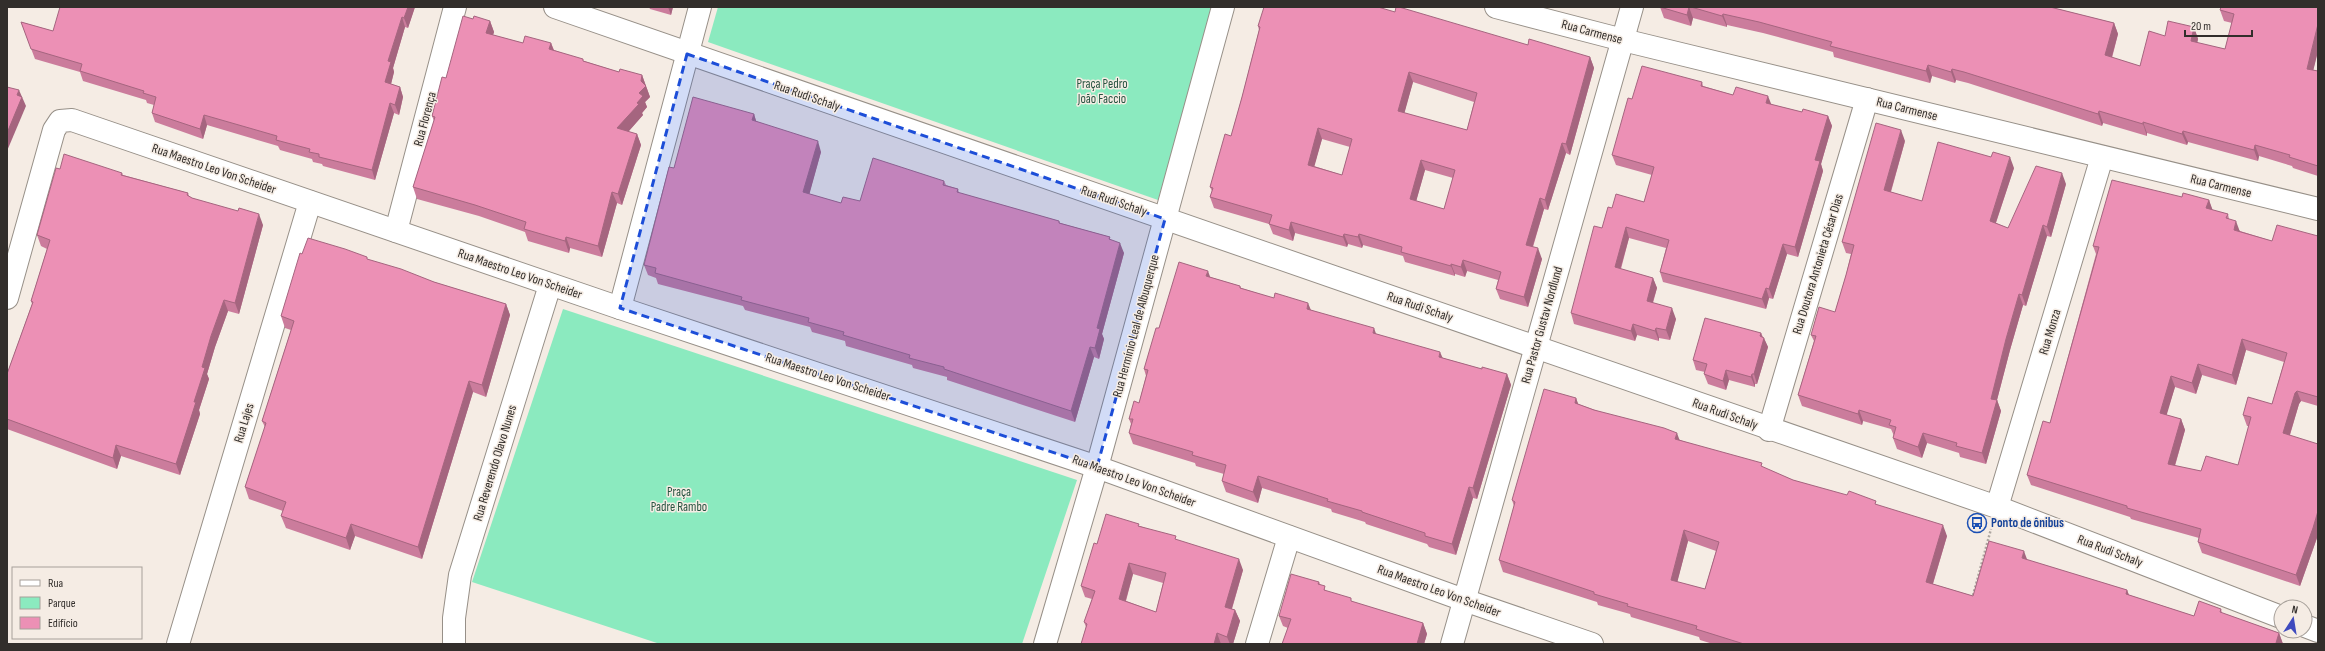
<svg xmlns="http://www.w3.org/2000/svg" width="2325" height="651" font-family="'Sofia Sans Condensed',sans-serif">
  <rect width="100%" height="100%" fill="#f5ece4"/>
  <!-- green -->
  <g fill="#8beabf">
    <polygon points="718,7 1213,7 1158,200 708,42"/>
    <polygon points="563,309 1077,480 1022,644 660,644 472,582"/>
  </g>
  <g fill="none" stroke-linecap="round" stroke-linejoin="round">
    <defs>
      <g id="minor">
        <polyline points="555,7 1997,507 2281,617"/>
        <polyline points="1496,7 1623,40 2318,209"/>
        <polyline points="396,231 455,7"/>
        <polyline points="7,298 54,130 60,121 72,120 620,308 1097,467 1464,600 1592,644"/>
        <polyline points="620,308 700,7"/>
        <polyline points="1769,430 1867,99"/>
        <polyline points="1997,507 2102,157"/>
        <polyline points="2305,626 2318,631"/>
        <polyline points="178,644 310,202"/>
        <polyline points="454,644 454,618 460,575 550,285"/>
        <polyline points="1045,644 1097,467 1223,7"/>
        <polyline points="1257,644 1289,537"/>
        <polyline points="1452,644 1632,7"/>
      </g>
    </defs>
    <!-- minor casing -->
    <use href="#minor" stroke="#979088" stroke-width="24"/>
    <!-- path -->
    <polyline stroke="#ada6a0" stroke-width="2.5" stroke-dasharray="2 2" stroke-linecap="butt" points="1972,599 1991,529"/>
    <!-- minor -->
    <use href="#minor" stroke="#fff" stroke-width="22"/>
  </g>
  <!-- wall -->
  <g fill="#cb7c9c" fill-rule="evenodd">
    <polygon points="415,7 408,28 405,27 393,68 394,72 391,84 400,87 403,97 399,115 394,113 375,180 323,166 322,164 313,162 312,159 280,150 278,146 207,125 203,139 155,122 152,113 154,105 147,103 146,100 83,81 80,72 35,59 21,22 53,31"/>
    <polygon points="649,7 673,7 671,15 650,9"/>
    <polygon points="1660,7 2050,7 2114,23 2118,34 2112,58 2140,66 2165,36 2194,27 2198,39 2197,43 2225,49 2232,23 2224,21 2220,10 2318,7 2318,51 2313,70 2318,71 2318,176 2293,168 2292,166 2259,156 2258,161 2188,142 2187,145 2147,133 2147,136 2103,123 2102,126 1968,83 1956,80 1955,83 1932,76 1930,83 1834,57 1833,52 1763,33 1727,25 1727,27 1693,18 1691,26 1664,18"/>
    <path d="M1395 12 1528 45 1590 57 1594 68 1570 155 1566 153 1548 210 1544 209 1533 247 1542 259 1528 307 1500 299 1496 289 1498 280 1467 271 1465 277 1455 274V276L1405 262 1403 256 1363 245 1362 248 1348 244 1347 247 1295 233 1293 241 1273 234 1269 224 1214 208 1210 197 1212 191 1210 187 1231 136 1242 97 1259 30 1258 26ZM1413 82 1474 102 1467 130 1404 113ZM1322 139 1350 147 1342 175 1314 166ZM1425 170 1453 178 1444 209 1416 201Z"/>
    <polygon points="473,19 490,21 494,32 493,35 523,43 551,43 554,50 584,61 619,72 642,75 650,97 645,102 647,107 642,113 643,115 628,132 637,134 641,145 622,205 617,203 602,257 570,248 569,253 528,241 525,232 479,216 417,199 413,187 434,121 432,116 446,78"/>
    <polygon points="1702,82 1703,86 1733,95 1802,112 1828,116 1832,126 1821,164 1823,171 1798,257 1787,254 1773,299 1769,298 1766,309 1663,282 1660,272 1666,248 1629,238 1621,269 1653,278 1657,288 1653,303 1676,319 1670,340 1659,338 1659,341 1637,335 1635,341 1574,324 1571,313 1602,228 1612,208 1644,202 1652,175 1616,165 1612,155 1632,99"/>
    <polygon points="754,114 756,121 821,152 809,194 841,203 860,201 944,181 946,185 958,189 959,193 1059,221 1060,223 1110,237 1110,240 1124,253 1102,334 1104,339 1099,359 1094,357 1075,422 947,380 947,377 913,368 912,365 846,346 845,341 812,332 810,327 745,310 743,306 658,284 656,278 648,275 644,265 674,168"/>
    <polygon points="1905,141 1891,192 1922,201 2014,168 1996,223 2008,228 2066,184 2051,237 2047,236 2026,306 2023,305 2010,350 1997,400 2001,411 1986,464 1960,457 1959,453 1927,443 1922,458 1897,449 1893,438 1894,436 1891,429 1863,421 1862,425 1802,406 1798,395 1814,341 1811,335 1835,312 1846,275 1851,254 1846,253 1842,242"/>
    <polygon points="60,169 122,173 123,175 188,193 189,196 192,198 263,225 239,314 228,311 215,347 207,374 209,379 199,410 200,414 180,475 121,456 117,469 7,429 7,374 32,304 31,301 47,249 41,246 37,235"/>
    <path d="M2182 197 2209 200 2212 210 2228 214 2229 219 2240 231 2272 241 2318 236V406L2301 401 2299 404 2290 435 2317 538 2300 586 2202 553 2198 542 2199 538 2131 519 2130 517 2031 485 2027 475 2050 423 2096 254 2093 246ZM2246 350 2284 362 2272 404 2243 415 2247 426H2249L2238 465 2201 471 2175 466 2185 430 2181 419 2166 415 2175 387 2196 394 2202 375 2236 385Z"/>
    <polygon points="302,254 368,260 434,282 506,304 510,315 486,397 473,392 422,559 355,536 350,550 286,528 281,516 283,511 249,499 245,487 265,427 262,421 291,330 285,328 281,316"/>
    <polygon points="1210,277 1240,286 1241,288 1311,310 1443,358 1482,369 1507,374 1511,385 1477,499 1473,498 1456,555 1429,547 1427,544 1366,524 1365,522 1332,512 1331,509 1262,488 1258,503 1226,492 1222,481 1224,474 1196,466 1195,463 1133,444 1129,433 1131,424 1129,419 1139,403 1146,376 1144,369 1159,328"/>
    <polygon points="1761,333 1768,347 1757,384 1755,384 1755,387 1729,380 1726,390 1708,384 1704,374 1705,372 1696,370 1693,360"/>
    <path d="M1576 398 1578 404 1680 440 1763 468 1793 480 1877 505 1947 536 1933 584 1973 596 2027 560 2127 590 2129 595 2194 616 2221 609 2222 613 2279 633 2283 644H1713L1700 640 1699 637 1631 617 1630 614 1598 605 1597 602 1503 572 1499 560 1514 506 1512 500ZM1688 541 1716 551 1705 589 1677 582Z"/>
    <path d="M1140 526 1177 540 1243 570 1232 609 1235 610 1240 621 1233 644H1081L1086 627 1084 622 1092 599 1085 597 1081 586 1097 544ZM1133 574 1163 583 1156 612 1126 601Z"/>
    <polygon points="1319,582 1320,584 1326,591 1353,602 1423,623 1427,634 1424,644 1282,644 1288,628 1283,626 1279,616"/>
  </g>
  <!-- shaded-wall -->
  <g fill="#a5657f">
    <polygon points="408,7 415,7 408,28 404,18"/>
    <polygon points="668,7 673,7 671,15"/>
    <polygon points="1689,7 1693,18 1691,26 1687,15"/>
    <polygon points="1723,14 1727,25 1727,27 1722,16"/>
    <polygon points="402,17 405,27 393,68 394,72 389,92 385,82 388,61"/>
    <polygon points="490,21 494,32 490,44 486,33"/>
    <polygon points="2114,23 2118,34 2109,67 2105,55"/>
    <polygon points="2318,24 2318,51 2311,80 2307,69"/>
    <polygon points="2194,27 2198,39 2195,52 2191,41"/>
    <polygon points="551,43 555,54 549,49"/>
    <polygon points="1590,57 1594,68 1570,155 1566,144"/>
    <polygon points="1928,65 1932,76 1930,83 1926,71"/>
    <polygon points="1952,69 1956,80 1955,83 1951,72"/>
    <polygon points="1409,72 1413,82 1402,122 1398,111"/>
    <polygon points="642,75 650,97 645,102 647,107 642,113 643,115 621,140 617,128 637,103"/>
    <polygon points="400,87 403,97 399,115 395,105"/>
    <polygon points="19,90 26,106 7,151 7,133 17,95"/>
    <polygon points="1768,96 1772,106 1766,103"/>
    <polygon points="390,103 394,113 375,180 372,170"/>
    <polygon points="2099,111 2103,123 2102,126 2098,114"/>
    <polygon points="754,114 757,124 752,120"/>
    <polygon points="204,115 207,125 203,139 200,129"/>
    <polygon points="1828,116 1832,126 1821,164 1823,171 1798,257 1795,247 1815,160"/>
    <polygon points="2143,122 2147,133 2147,136 2143,124"/>
    <polygon points="1318,128 1322,139 1312,175 1308,165"/>
    <polygon points="1901,130 1905,141 1888,201 1884,190"/>
    <polygon points="2183,131 2188,142 2187,145 2182,134"/>
    <polygon points="637,134 641,145 622,205 618,194"/>
    <polygon points="818,141 821,152 807,203 803,192"/>
    <polygon points="1562,143 1566,153 1548,210 1545,200"/>
    <polygon points="2255,145 2259,156 2258,161 2254,150"/>
    <polygon points="2010,157 2014,168 1993,231 1990,221"/>
    <polygon points="1421,160 1425,170 1414,209 1410,199"/>
    <polygon points="2062,173 2066,184 2051,237 2047,227"/>
    <polygon points="612,192 617,203 602,257 598,246"/>
    <polygon points="1540,198 1544,209 1530,255 1526,245"/>
    <polygon points="2209,200 2213,211 2206,208"/>
    <polygon points="259,214 263,225 239,314 235,303"/>
    <polygon points="2236,221 2240,232 2234,230"/>
    <polygon points="1291,222 1295,233 1293,241 1289,230"/>
    <polygon points="2043,225 2047,236 2026,306 2022,295"/>
    <polygon points="1626,227 1629,238 1618,277 1615,267"/>
    <polygon points="1344,234 1348,244 1347,247 1343,237"/>
    <polygon points="1359,234 1363,245 1362,248 1358,237"/>
    <polygon points="566,237 570,248 569,253 565,241"/>
    <polygon points="1120,243 1124,253 1102,334 1104,339 1099,359 1095,348 1097,328"/>
    <polygon points="1783,244 1787,254 1773,299 1769,289"/>
    <polygon points="1538,248 1542,259 1528,307 1524,297"/>
    <polygon points="1463,260 1467,271 1465,277 1461,267"/>
    <polygon points="1451,264 1455,274 1455,276 1451,266"/>
    <polygon points="1208,271 1212,282 1206,276"/>
    <polygon points="1653,278 1657,288 1650,311 1647,301"/>
    <polygon points="1766,288 1769,298 1766,309 1762,299"/>
    <polygon points="2019,294 2023,305 2010,350 1997,400 2001,411 1986,464 1982,453 1991,399 2006,339"/>
    <polygon points="224,300 228,311 215,347 207,374 209,379 199,410 200,414 180,475 176,464 194,402 202,367 211,336"/>
    <polygon points="1308,303 1313,315 1307,309"/>
    <polygon points="506,304 510,315 486,397 482,385"/>
    <polygon points="1672,308 1676,319 1670,340 1666,330"/>
    <polygon points="1633,324 1637,335 1635,341 1631,331"/>
    <polygon points="1374,328 1378,339 1373,333"/>
    <polygon points="1656,328 1659,338 1659,341 1655,331"/>
    <polygon points="1761,333 1763,340 1764,338 1768,347 1757,384 1754,374"/>
    <polygon points="2242,339 2246,350 2236,385 2232,375"/>
    <polygon points="1090,347 1094,357 1075,422 1071,411"/>
    <polygon points="1440,352 1445,363 1439,357"/>
    <polygon points="2198,364 2202,375 2196,394 2192,383"/>
    <polygon points="1726,370 1729,380 1726,390 1723,381"/>
    <polygon points="1507,374 1511,385 1477,499 1473,488"/>
    <polygon points="1752,374 1755,384 1755,387 1751,377"/>
    <polygon points="2171,376 2175,387 2164,424 2160,413"/>
    <polygon points="469,381 473,392 422,559 418,547"/>
    <polygon points="2297,391 2301,401 2299,404 2287,444 2283,433 2295,393"/>
    <polygon points="1576,398 1580,409 1575,403"/>
    <polygon points="1859,410 1863,421 1862,425 1858,414"/>
    <polygon points="2181,419 2185,430 2172,475 2168,464"/>
    <polygon points="1677,433 1681,444 1675,439"/>
    <polygon points="1923,433 1927,443 1922,458 1918,447"/>
    <polygon points="116,445 121,456 117,469 113,458"/>
    <polygon points="1258,476 1262,488 1258,503 1253,492"/>
    <polygon points="1469,487 1473,498 1456,555 1452,544"/>
    <polygon points="2318,511 2318,535 2300,586 2296,575"/>
    <polygon points="351,524 355,536 350,550 346,538"/>
    <polygon points="1943,525 1947,536 1930,593 1926,582"/>
    <polygon points="1684,530 1688,541 1675,591 1671,580"/>
    <polygon points="2024,551 2028,562 2022,558"/>
    <polygon points="1239,559 1243,570 1229,618 1225,607"/>
    <polygon points="1129,563 1133,574 1123,610 1119,599"/>
    <polygon points="2127,590 2131,601 2126,594"/>
    <polygon points="1235,610 1240,621 1233,644 1230,644 1227,637"/>
    <polygon points="1423,623 1427,634 1424,644 1417,644"/>
    <polygon points="1217,633 1221,644 1214,644"/>
    <polygon points="2279,633 2283,644 2276,644 2276,643"/>
  </g>
  <!-- building -->
  <g fill="#ec90b5" stroke="#a5657f" fill-rule="evenodd">
    <polygon points="60,7 408,7 404,18 402,17 388,61 391,62 385,82 400,87 395,105 390,103 372,170 319,157 319,154 309,152 310,149 276,140 277,136 204,115 200,129 152,113 156,97 143,93 144,91 80,71 82,64 31,49 21,22 53,31"/>
    <path d="M1264 7H1378L1395 12 1396 7H1399L1528 45 1529 39 1590 57 1566 144 1562 143 1545 200 1540 198 1526 245 1538 248 1524 297 1496 289 1501 272 1463 260 1461 267 1451 264V266L1401 252 1402 247 1359 234 1358 237 1344 234 1343 237 1291 222 1289 230 1269 224 1272 215 1210 197 1213 188 1210 187 1225 134 1231 136 1242 97 1260 27 1258 26ZM1409 72 1477 93 1467 130 1398 111ZM1318 128 1352 139 1342 175 1308 165ZM1421 160 1455 170 1444 209 1410 199Z"/>
    <polygon points="1660,7 1689,7 1687,15"/>
    <polygon points="1691,7 2050,7 2114,23 2105,55 2140,66 2149,31 2165,36 2168,21 2194,27 2191,41 2225,49 2234,14 2220,10 2221,7 2318,7 2318,24 2307,69 2318,71 2318,166 2289,157 2290,155 2255,145 2254,150 2183,131 2182,134 2143,122 2143,124 2099,111 2098,114 1964,72 1952,69 1951,72 1928,65 1926,71 1830,46 1832,42 1759,22 1723,14 1722,16"/>
    <polygon points="463,16 473,19 474,16 490,21 486,33 523,43 525,36 551,43 549,49 583,59 583,61 619,72 620,69 642,75 641,81 646,86 639,93 643,96 637,103 639,104 617,128 637,134 618,194 612,192 598,246 566,237 565,241 524,229 526,222 475,205 413,187 435,117 432,116 442,77 446,78"/>
    <polygon points="1642,66 1702,82 1701,86 1733,95 1736,87 1768,96 1766,103 1802,112 1803,109 1828,116 1815,160 1820,161 1795,247 1783,244 1769,289 1766,288 1762,299 1660,272 1669,240 1626,227 1615,267 1653,278 1647,301 1672,308 1666,330 1656,328 1655,331 1633,324 1631,331 1571,313 1594,226 1602,228 1608,207 1612,208 1616,194 1644,202 1654,167 1612,155 1628,98 1632,99"/>
    <polygon points="7,87 19,90 17,95 22,97 7,133"/>
    <polygon points="693,97 754,114 752,120 818,141 803,192 841,203 843,197 860,201 873,158 944,181 943,185 958,189 957,192 1059,221 1059,223 1110,237 1109,239 1120,243 1097,328 1100,329 1095,348 1090,347 1071,411 944,369 944,367 909,358 910,355 843,335 844,332 808,322 809,318 741,300 742,297 655,273 656,268 644,265 669,167 674,168"/>
    <polygon points="1876,123 1901,130 1884,190 1922,201 1938,142 1991,157 1993,152 2010,157 1990,221 2008,228 2036,166 2062,173 2047,227 2043,225 2022,295 2019,294 2006,339 1991,399 1997,400 1982,453 1956,446 1957,443 1923,433 1918,447 1893,438 1896,427 1889,425 1891,420 1859,410 1858,414 1798,395 1816,336 1811,335 1819,307 1835,312 1846,275 1854,245 1842,242"/>
    <polygon points="64,154 122,173 121,175 188,193 187,195 192,198 238,211 239,208 259,214 235,303 224,300 211,336 202,367 205,368 194,402 196,402 176,464 116,445 113,458 7,419 7,374 33,302 31,301 50,240 37,235 56,168 60,169"/>
    <path d="M2112 180 2182 197 2183 193 2209 200 2206 208 2228 214 2226 218 2236 221 2234 230 2272 241 2277 225 2318 236V397L2297 391 2295 393 2283 433 2318 444V511L2313 528 2296 575 2198 542 2201 529 2127 508V506L2027 475 2043 421 2050 423 2099 247 2093 246ZM2242 339 2287 353 2272 404 2248 397 2243 415 2251 417 2238 465 2206 456 2201 471 2168 464 2181 419 2160 413 2171 376 2192 383 2198 364 2232 375Z"/>
    <polygon points="308,238 345,249 367,257 367,259 401,269 434,282 506,304 482,385 469,381 418,547 351,524 346,538 281,516 286,502 245,487 266,423 262,421 294,321 281,316 300,253 302,254"/>
    <polygon points="1179,262 1208,271 1206,276 1240,286 1240,288 1274,298 1275,293 1308,303 1307,309 1374,328 1373,333 1440,352 1439,357 1482,369 1482,367 1507,374 1473,488 1469,487 1452,544 1425,536 1425,533 1362,512 1362,511 1327,501 1328,499 1258,476 1253,492 1222,481 1226,465 1192,455 1193,452 1129,433 1133,419 1129,419 1134,401 1139,403 1148,370 1144,369 1156,328 1159,328"/>
    <polygon points="1705,318 1761,333 1760,336 1764,338 1754,374 1752,374 1751,377 1726,370 1723,381 1704,374 1707,364 1693,360"/>
    <path d="M1544 389 1576 398 1575 403 1594 410 1664 428 1677 433 1675 439 1762 463 1761 466 1793 480 1847 495 1849 491 1876 501 1875 504 1943 525 1926 582 1973 596 1989 541 2024 551 2022 558 2127 590 2126 594 2194 616 2199 601 2221 609 2220 612 2279 633 2276 643 2278 644H1744L1696 629 1697 626 1627 606 1628 604 1594 594V592L1499 560 1515 502 1512 500ZM1684 530 1719 542 1705 589 1671 580Z"/>
    <path d="M1106 514 1139 524 1138 526 1176 536 1175 539 1239 559 1225 607 1235 610 1227 637 1217 633 1214 644H1081L1087 624 1084 622 1095 591 1081 586 1094 543 1097 544ZM1129 563 1166 573 1156 612 1119 599Z"/>
    <polygon points="1291,574 1319,582 1318,584 1325,586 1324,590 1351,598 1351,601 1423,623 1417,644 1282,644 1291,619 1279,616"/>
  </g>
  <!-- marked area -->
  <path fill="#1d4ed8" fill-opacity="0.2" stroke="#1d4ed8" stroke-width="3" stroke-dasharray="8 5" stroke-linejoin="round" d="M687 54 1165 219 1097 467 620 308Z"/>
  <!-- icons -->
  <defs>
    <symbol id="bus-ring" viewBox="-11 -11 22 22"><circle r="9.5" fill="#f5ece4" stroke="#1a4fb4" stroke-width="1.5"/><path d="M-5-6H5V4H4V6H2V4H-2V6H-4V4H-5ZM-3.5-4V0h7V-4ZM-3.5 1.2v1.5H-2V1.2ZM2 1.2v1.5H3.5V1.2Z" fill="#1a4fb4"/></symbol>
  </defs>
  <g fill-rule="evenodd">
    <use href="#bus-ring" x="1966" y="512" width="22" height="22"/>
  </g>
  <g text-anchor="middle" dominant-baseline="central" stroke-width="3" stroke-linejoin="round" paint-order="stroke">
    <!-- street labels -->
    <g font-size="13" fill="#322e2b" stroke="#f5ece4">
      <text transform="translate(1592 32) rotate(15)">Rua Carmense</text>
      <text transform="translate(807 96) rotate(19)">Rua Rudi Schaly</text>
      <text transform="translate(1907 109) rotate(14)">Rua Carmense</text>
      <text transform="translate(425 119) rotate(-75)">Rua Florença</text>
      <text transform="translate(214 169) rotate(19)">Rua Maestro Leo Von Scheider</text>
      <text transform="translate(2221 186) rotate(14)">Rua Carmense</text>
      <text transform="translate(1114 201) rotate(19)">Rua Rudi Schaly</text>
      <text transform="translate(1818 264) rotate(-73)">Rua Doutora Antonieta César Dias</text>
      <text transform="translate(520 274) rotate(19)">Rua Maestro Leo Von Scheider</text>
      <text transform="translate(1420 307) rotate(19)">Rua Rudi Schaly</text>
      <text transform="translate(1542 325) rotate(-74)">Rua Pastor Gustav Nordlund</text>
      <text transform="translate(1136 326) rotate(-75)">Rua Hermínio Leal de Albuquerque</text>
      <text transform="translate(2050 332) rotate(-73)">Rua Monza</text>
      <text transform="translate(828 377) rotate(18)">Rua Maestro Leo Von Scheider</text>
      <text transform="translate(1725 414) rotate(20)">Rua Rudi Schaly</text>
      <text transform="translate(244 423) rotate(-73)">Rua Lajes</text>
      <text transform="translate(495 463) rotate(-73)">Rua Reverendo Olavo Nunes</text>
      <text transform="translate(1134 481) rotate(20)">Rua Maestro Leo Von Scheider</text>
      <text transform="translate(2110 551) rotate(21)">Rua Rudi Schaly</text>
      <text transform="translate(1439 591) rotate(20)">Rua Maestro Leo Von Scheider</text>
    </g>
    <!-- park labels -->
    <g font-size="13" fill="#25523f" stroke="#f5ece4">
      <text x="1102" y="84">Praça Pedro<tspan x="1102" dy="15">João Faccio</tspan></text>
      <text x="679" y="492">Praça<tspan x="679" dy="15">Padre Rambo</tspan></text>
    </g>
    <!-- transit labels -->
    <g font-size="13" font-weight="bold" fill="#164399" stroke="#f5ece4" text-anchor="start">
      <text x="1991" y="523">Ponto de ônibus</text>
    </g>
  </g>
  <!-- border -->
  <rect width="2325" height="651" fill="none" stroke="#322e2b" stroke-width="16"/>
  <!-- legend -->
  <rect x="12" y="567" width="130" height="72" fill="#f5ece4" stroke="#a7a09a"/>
  <rect x="20" y="580" width="20" height="6" fill="#ffffff" stroke="#a7a09a"/>
  <text x="48" y="587" font-size="12" fill="#322e2b">Rua</text>
  <rect x="20" y="597" width="20" height="12" fill="#8beabf" stroke="#a7a09a"/>
  <text x="48" y="607" font-size="12" fill="#322e2b">Parque</text>
  <rect x="20" y="617" width="20" height="12" fill="#ec90b5" stroke="#a7a09a"/>
  <text x="48" y="627" font-size="12" fill="#322e2b">Edifício</text>
  <!-- north arrow -->
  <g transform="translate(2293 619) rotate(12)"><circle r="19" fill="#f5ece4" stroke="#a7a09a"/>
  <path d="M0-3L7 15L0 10L-7 15Z" fill="#3f4abe"/>
  <text y="-6" font-size="11" font-weight="bold" text-anchor="middle" fill="#322e2b">N</text>
  </g>
  <!-- scale -->
  <path d="M2185 30v6h67v-6" fill="none" stroke="#322e2b" stroke-width="2"/>
  <text x="2191" y="30" font-size="12" fill="#322e2b" stroke="#f5ece4" stroke-width="3" paint-order="stroke">20 m</text>
</svg>
